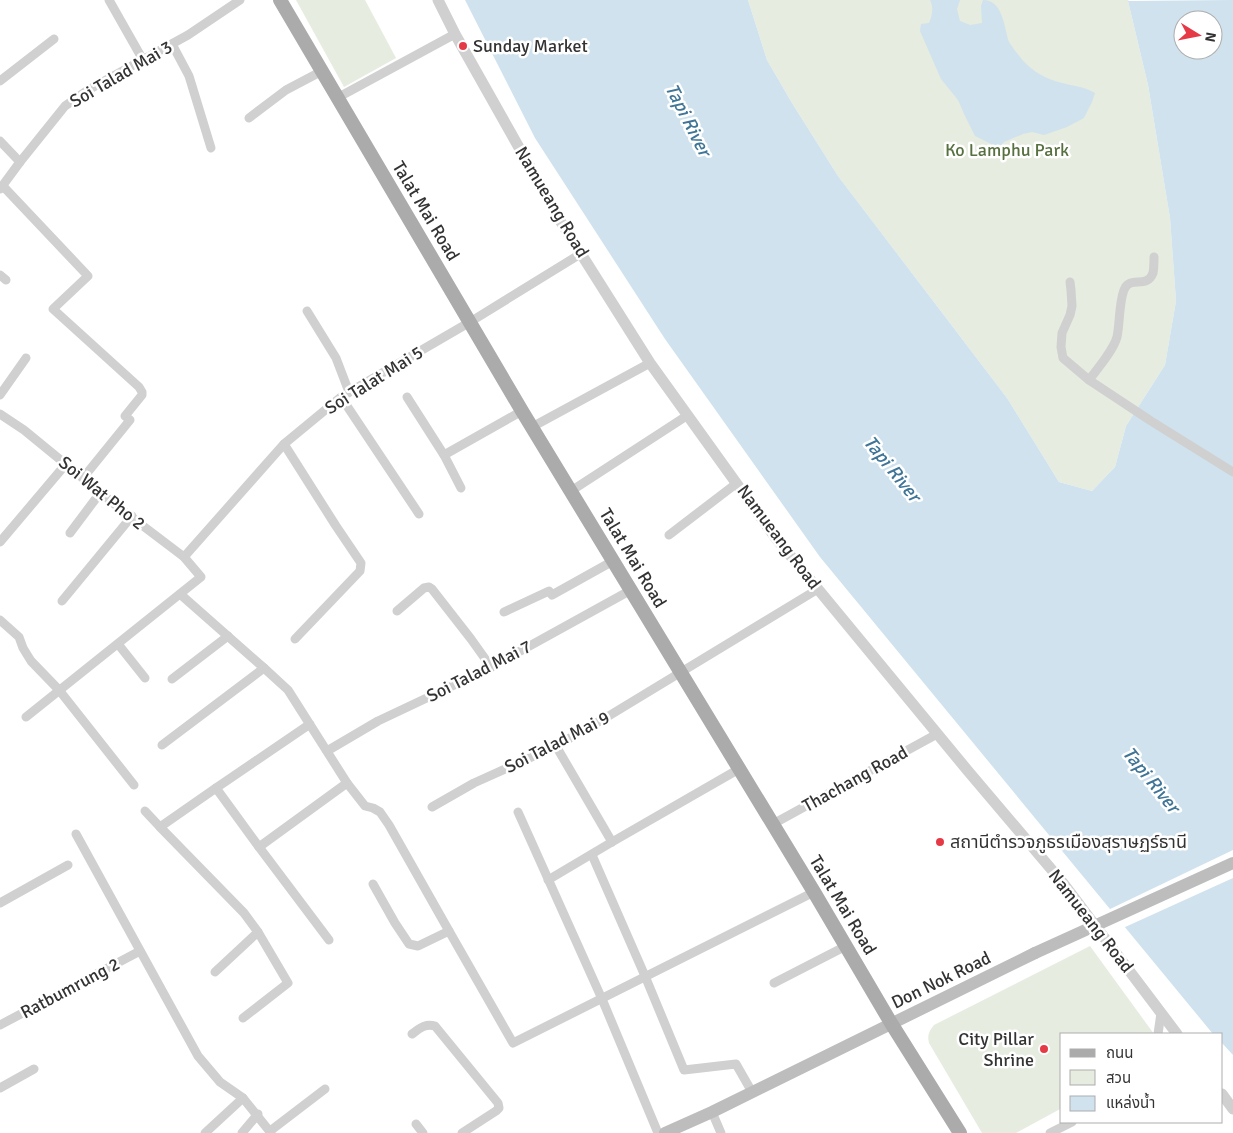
<svg xmlns="http://www.w3.org/2000/svg" width="1233" height="1133" font-family="Signika,'Noto Sans Thai',sans-serif">
  <rect width="100%" height="100%" fill="#fff"/>
  <!-- green -->
  <g fill="#e6ecdf">
    <polygon points="296,0 365,0 396,58 344,87"/>
    <polygon points="748,0 1129,0 1128,1 1148,85 1170,218 1176,301 1165,365 1126,426 1115,467 1092,491 1059,482 1007,398 838,176 792,103 767,60"/>
    <path d="M1090 946 1154 1034H1062V1108L1016 1133H982L929 1043C927 1035 929 1031 934 1025Z"/>
  </g>
  <!-- water -->
  <g fill="#cfe2ee" fill-rule="evenodd">
    <path d="M465 0H748L767 60 792 103 838 176 1007 398 1059 482 1092 491 1115 467 1126 426 1165 365 1176 301 1170 218 1148 85 1128 1 1233 0V1055L1222 1043V1034H1213L820 557 665 339 535 138ZM1183 20H1213V50H1183Z"/>
    <path d="M930 0H960L957 9 960 21 970 25 982 23 981 6 983 0C1003 0 1004 27 1009 42 1012 47 1017 53 1020 57 1028 68 1042 77 1055 81 1069 86 1082 85 1095 93L1092 102 1084 118 1067 127 1044 135 1032 132 1023 134 1004 142 999 148 975 136 965 116 958 100 941 79 920 31 921 24 929 23C932 16 934 8 930 0Z"/>
  </g>
  <!-- pier -->
  <polygon fill="#fff" points="1233,850 1233,878 1123,928 1108,910"/>
  <g fill="none" stroke-linecap="round" stroke-linejoin="round">
    <!-- minor -->
    <g stroke="#d0d0d0" stroke-width="9">
      <polyline points="109,0 143,60"/>
      <polyline points="172,44 189,76 211,148"/>
      <polyline points="0,81 54,39"/>
      <polyline points="337,98 455,34"/>
      <polyline points="249,118 286,90 322,71"/>
      <polyline points="0,141 20,162"/>
      <polyline points="3,186 88,276 53,309 139,387 142,392 142,395 125,416 130,420 83,478"/>
      <polyline points="0,189 20,162 65,106 88,90 188,35 240,0"/>
      <polyline points="0,275 6,280"/>
      <polyline points="1070,282 1071,290 1072,306 1070,315 1062,333 1061,347 1063,358 1089,380 1151,421 1233,472"/>
      <polyline points="307,311 336,358 349,392"/>
      <path d="M1089 380C1098 368 1113 351 1117 337 1120 324 1119 298 1125 288 1131 276 1147 289 1153 273 1154 268 1154 262 1154 257"/>
      <polyline points="0,395 26,358"/>
      <polyline points="341,397 419,514"/>
      <polyline points="407,397 444,455 461,488"/>
      <polyline points="0,414 24,430 118,507 184,557 201,577 26,717"/>
      <polyline points="532,427 650,363"/>
      <polyline points="284,444 336,526 361,563 360,571 295,639"/>
      <polyline points="444,455 522,411"/>
      <polyline points="571,491 688,415"/>
      <polyline points="70,533 100,493"/>
      <polyline points="669,535 737,483"/>
      <polyline points="0,542 66,464"/>
      <polyline points="184,557 284,444 341,397 470,322 582,253"/>
      <polyline points="180,594 264,668 288,690 347,783 259,847 216,788 310,724"/>
      <polyline points="62,601 132,516"/>
      <polyline points="397,611 424,588 429,587 432,589 471,639 491,667"/>
      <polyline points="504,612 549,591 552,595 613,561"/>
      <polyline points="0,620 19,637 23,648 31,661 59,690 134,785"/>
      <polyline points="118,644 145,678"/>
      <polyline points="172,679 228,636"/>
      <polyline points="162,745 264,668"/>
      <polyline points="556,746 612,842"/>
      <polyline points="327,751 378,721 488,669 631,590"/>
      <polyline points="347,783 365,806 373,808 380,812 389,825 449,931"/>
      <polyline points="216,788 160,827 244,913 258,932 288,983 243,1018"/>
      <polyline points="432,807 474,783 556,746 607,717 818,589"/>
      <polyline points="145,811 160,827"/>
      <polyline points="518,812 602,999 658,1133"/>
      <polyline points="773,824 937,734"/>
      <polyline points="76,834 198,1056 220,1082 243,1098 271,1133"/>
      <polyline points="259,847 329,940"/>
      <polyline points="592,855 645,976 684,1070 736,1064 752,1092"/>
      <polyline points="548,880 612,842 739,769"/>
      <polyline points="373,884 395,923 409,944 418,946 449,931 513,1043 814,892"/>
      <polyline points="0,903 68,865"/>
      <polyline points="215,972 258,932"/>
      <polyline points="774,983 846,946"/>
      <polyline points="0,1025 140,951"/>
      <path d="M412 1034C419 1029 425 1023 435 1026L498 1103 499 1108 496 1111 462 1133"/>
      <polyline points="1158,1034 1161,1013"/>
      <polyline points="0,1088 34,1069"/>
      <polyline points="712,1112 721,1133"/>
      <polyline points="416,1124 423,1133"/>
      <polyline points="270,1131 325,1089"/>
      <polyline points="205,1133 243,1098"/>
      <polyline points="242,1133 258,1114"/>
      <polyline points="1050,1133 1072,1122"/>
    </g>
    <!-- tertiary -->
    <g stroke="#d0d0d0" stroke-width="11">
      <polyline points="438,0 455,34 561,222 650,363 775,537 968,771 1063,883 1177,1034"/>
      <polyline points="1222,1094 1233,1109"/>
    </g>
    <!-- secondary -->
    <polyline stroke="#bdbdbd" stroke-width="12" points="665,1133 712,1112 1035,953"/>
    <!-- primary -->
    <polyline stroke="#ababab" stroke-width="14" points="280,0 522,411 814,892 891,1023 960,1133"/>
    <!-- secondary-bridge -->
    <polyline stroke="#bdbdbd" stroke-width="12" points="1035,953 1233,863"/>
  </g>
  <!-- markers -->
  <g fill="#e63946" stroke="#fff" stroke-width="2">
    <circle cx="463" cy="46" r="5"/>
    <circle cx="940" cy="842" r="5"/>
    <circle cx="1044" cy="1049" r="5"/>
  </g>
  <g text-anchor="middle" dominant-baseline="central" stroke-width="5" stroke-linejoin="round" paint-order="stroke">
    <!-- poi labels -->
    <g font-size="18" fill="#333" stroke="#fff" text-anchor="start">
      <text x="473" y="46">Sunday Market</text>
      <text x="950" y="842">สถานีตำรวจภูธรเมืองสุราษฏร์ธานี</text>
      <text x="1034" y="1039" text-anchor="end">City Pillar<tspan x="1034" dy="21">Shrine</tspan></text>
    </g>
    <!-- street labels -->
    <g font-size="18" fill="#333" stroke="#fff">
      <text transform="translate(121 74) rotate(-30)">Soi Talad Mai 3</text>
      <text transform="translate(552 202) rotate(59)">Namueang Road</text>
      <text transform="translate(426 211) rotate(59)">Talat Mai Road</text>
      <text transform="translate(374 380) rotate(-32)">Soi Talat Mai 5</text>
      <text transform="translate(102 493) rotate(39)">Soi Wat Pho 2</text>
      <text transform="translate(779 537) rotate(53)">Namueang Road</text>
      <text transform="translate(633 558) rotate(59)">Talat Mai Road</text>
      <text transform="translate(479 671) rotate(-27)">Soi Talad Mai 7</text>
      <text transform="translate(557 742) rotate(-27)">Soi Talad Mai 9</text>
      <text transform="translate(855 779) rotate(-29)">Thachang Road</text>
      <text transform="translate(843 905) rotate(59)">Talat Mai Road</text>
      <text transform="translate(1091 921) rotate(52)">Namueang Road</text>
      <text transform="translate(941 980) rotate(-26)">Don Nok Road</text>
      <text transform="translate(70 988) rotate(-28)">Ratbumrung 2</text>
    </g>
    <!-- park labels -->
    <g font-size="18" fill="#56703f" stroke="#fff">
      <text x="1007" y="150">Ko Lamphu Park</text>
    </g>
    <!-- water labels -->
    <g font-size="19" font-style="italic" fill="#3f7597" stroke="#fff">
      <text transform="translate(688 120) rotate(63)">Tapi River</text>
      <text transform="translate(892 469) rotate(51)">Tapi River</text>
      <text transform="translate(1151 780) rotate(51)">Tapi River</text>
    </g>
  </g>
  <!-- legend -->
  <rect x="1060" y="1033" width="162" height="90" fill="#ffffff" stroke="#adadad"/>
  <rect x="1070" y="1049" width="25" height="8" fill="#ababab" stroke="#adadad"/>
  <text x="1106" y="1058" font-size="15" fill="#333333">ถนน</text>
  <rect x="1070" y="1070" width="25" height="15" fill="#e6ecdf" stroke="#adadad"/>
  <text x="1106" y="1083" font-size="15" fill="#333333">สวน</text>
  <rect x="1070" y="1096" width="25" height="15" fill="#cfe2ee" stroke="#adadad"/>
  <text x="1106" y="1108" font-size="15" fill="#333333">แหล่งน้ำ</text>
  <!-- north arrow -->
  <g transform="translate(1198 35) rotate(100)"><circle r="24" fill="#ffffff" stroke="#adadad"/>
  <path d="M0-4L9 19L0 12L-9 19Z" fill="#e63946"/>
  <text y="-8" font-size="14" font-weight="bold" text-anchor="middle" fill="#333333">N</text>
  </g>
</svg>
